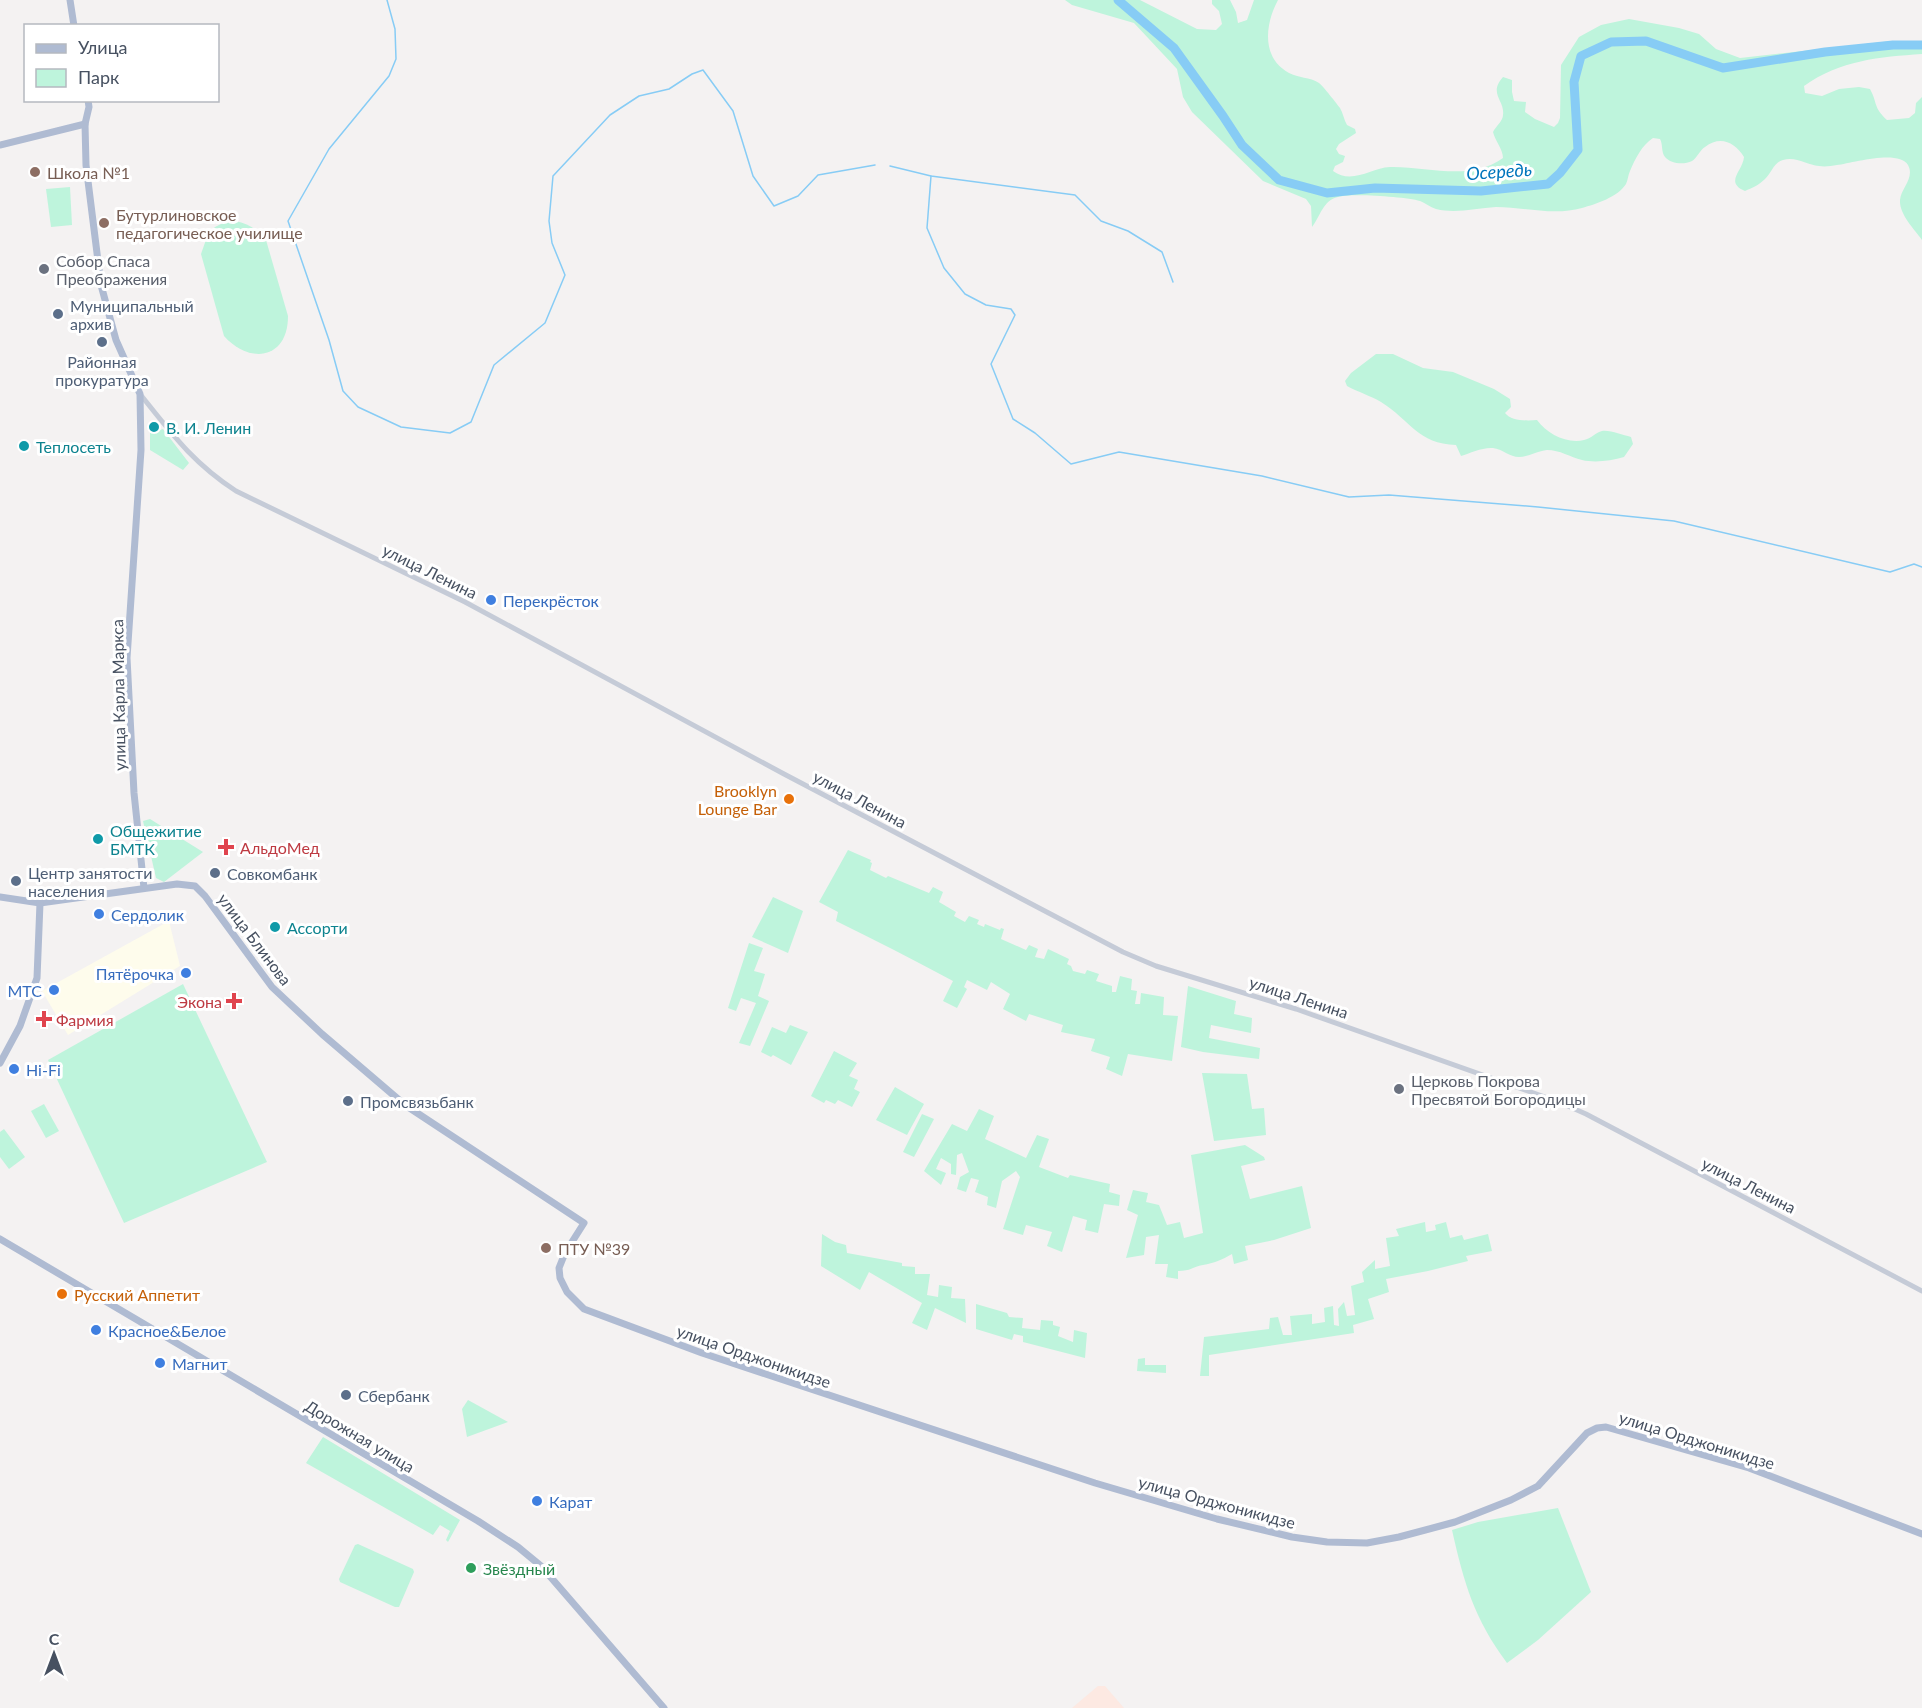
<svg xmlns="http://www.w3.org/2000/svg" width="1922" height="1708" font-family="Lato,sans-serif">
  <rect width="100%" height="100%" fill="#f4f2f2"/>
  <!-- commercial -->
  <polygon fill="#fefcec" points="169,921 180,966 68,1035 42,991"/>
  <!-- medical -->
  <polygon fill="#fde9e2" points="1098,1686 1105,1686 1124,1708 1072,1708"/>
  <!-- green -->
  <g fill="#bef4dc">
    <path d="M1065 0H1140L1197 29 1216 30 1222 24 1219 11 1212 4V0H1230L1236 12 1238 23 1247 20 1254 0H1278C1265 24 1261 58 1289 73 1298 78 1310 77 1319 83 1323 86 1337 104 1340 108 1343 113 1344 120 1347 125L1355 129 1356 133 1339 144 1336 149 1339 154 1345 156 1343 162 1335 166 1333 171C1352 185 1371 168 1390 167 1427 166 1470 182 1503 158 1503 149 1495 141 1493 132 1496 126 1503 121 1503 115 1505 100 1488 94 1503 77L1512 80V92L1514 101 1526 102 1525 112 1535 119 1554 127 1558 123 1560 118 1561 65 1579 37 1601 25 1629 19 1679 28 1699 34 1716 49 1740 58 1892 41H1922V54C1880 57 1840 60 1804 86L1805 93 1822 96 1839 89 1859 87 1870 89C1878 104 1873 107 1887 120L1909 118 1915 113 1916 103 1922 97V240C1914 229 1899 214 1900 200 1901 188 1915 178 1908 165 1899 149 1852 163 1837 165 1831 166 1825 167 1819 166 1807 165 1796 156 1783 160 1774 162 1771 174 1765 179 1759 185 1752 188 1745 191 1724 182 1743 171 1744 157 1735 142 1720 135 1705 147 1700 150 1697 158 1692 161 1684 165 1671 164 1665 157 1661 152 1663 144 1660 139L1653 138C1642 145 1635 159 1630 171 1628 175 1628 180 1626 184 1618 197 1596 204 1582 208 1554 216 1524 207 1496 207 1476 208 1456 214 1436 209 1430 207 1425 203 1420 201 1405 197 1352 193 1338 197 1323 200 1320 217 1312 227L1311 206 1306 199 1263 181 1192 112 1183 97 1177 69 1134 23 1072 5Z"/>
    <polygon points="70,187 72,225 51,227 46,189"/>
    <path d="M235 221C249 224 257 229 266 240L288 316C288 359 250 365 224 336L201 254 208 234 215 227 225 222Z"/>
    <path d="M1376 354H1393L1423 368 1453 372 1494 389 1510 399 1511 407 1505 413C1511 421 1527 421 1537 420 1547 434 1567 444 1584 440 1591 439 1596 432 1602 431 1611 430 1622 435 1631 437L1633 444 1624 457C1611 461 1594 463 1582 460 1570 457 1560 450 1547 450 1537 451 1528 457 1519 457 1510 457 1502 449 1493 448 1483 447 1470 453 1461 456L1456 445C1418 444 1410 420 1381 402 1371 396 1358 392 1347 386L1345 381 1351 373Z"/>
    <polygon points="163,429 189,463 183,470 150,450 150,433"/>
    <polygon points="150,819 203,852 164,882 156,878 143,821"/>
    <path d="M848 850 871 860 870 862 872 863 870 870 886 878 888 876 929 893 933 887 943 892 939 902 956 912 954 916 965 922 969 916 979 920 977 924 984 927 985 924 1000 930 1001 928 1004 929 1001 939 1026 950 1029 945 1038 949 1035 957 1044 959 1048 949 1069 959 1067 964 1071 966 1073 971 1085 974 1087 970 1099 974 1096 981 1112 986V992H1116L1120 976 1132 979 1131 990 1137 991 1135 1004H1140L1141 993 1164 997 1163 1015 1178 1016 1172 1061 1128 1054 1122 1076 1106 1069 1110 1057 1091 1051 1095 1039 1061 1032 1063 1025 1029 1014 1026 1021 1003 1009 1010 994 991 982 987 990 967 980 964 987 967 989 957 1008 943 1001 953 981C914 960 875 940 836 921L838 912 819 902Z"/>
    <polygon points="773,897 803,911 788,953 752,937"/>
    <polygon points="749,943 763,948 754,971 765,974 758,996 769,1001 750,1046 739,1043 756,1003 741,998 736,1011 728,1008"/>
    <polygon points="183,984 267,1162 124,1223 48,1060"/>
    <polygon points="1188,986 1236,1001 1234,1014 1252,1018 1251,1033 1211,1025 1209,1038 1260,1048 1259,1059 1203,1052 1181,1047"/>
    <polygon points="790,1025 808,1032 791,1065 773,1055 771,1057 761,1052 772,1027 786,1033"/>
    <polygon points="834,1051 857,1063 849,1076 858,1080 854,1089 860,1092 852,1107 838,1100 835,1104 826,1100 824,1103 811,1096"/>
    <polygon points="1202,1073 1247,1074 1252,1109 1264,1108 1266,1135 1214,1141"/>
    <polygon points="895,1087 924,1104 907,1135 876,1120"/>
    <polygon points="44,1104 59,1131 46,1138 31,1111"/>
    <polygon points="979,1109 994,1116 985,1139 1026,1158 1037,1135 1049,1139 1039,1167 1068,1178 1070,1175 1110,1184 1109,1192 1120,1195 1119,1206 1104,1204 1098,1233 1085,1230 1087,1220 1073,1216 1062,1252 1047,1246 1052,1232 1026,1225 1023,1235 1003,1229 1020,1177 1016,1171 1002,1181 996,1208 987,1205 988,1197 975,1192 979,1180 971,1178 966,1192 957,1189 960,1177 969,1172 962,1153 957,1155 956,1175 951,1174 951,1164 941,1158 936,1169 946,1173 941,1185 924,1171 952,1124 967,1131"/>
    <polygon points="922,1114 934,1119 914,1157 903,1152"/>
    <polygon points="4,1129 25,1157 9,1169 0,1157 0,1132"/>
    <path d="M1245 1145 1264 1157 1265 1160 1241 1166 1250 1199 1302 1186 1311 1228 1274 1240 1245 1246 1248 1260 1234 1264 1232 1254C1222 1260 1214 1263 1203 1265 1192 1267 1191 1271 1178 1271V1279L1166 1277 1168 1264H1155L1159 1235 1146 1237 1144 1255 1126 1258 1138 1215 1127 1210 1133 1190 1148 1193 1146 1202 1159 1205 1167 1225 1180 1222 1184 1238 1203 1233 1191 1155Z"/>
    <polygon points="1425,1222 1426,1232 1436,1230 1435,1225 1446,1222 1450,1238 1462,1235 1464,1240 1488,1234 1492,1251 1466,1256 1468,1261 1428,1271 1386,1279 1389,1292 1368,1299 1374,1319 1353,1325 1354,1333 1209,1355 1209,1376 1200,1376 1204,1337 1269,1329 1270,1318 1278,1317 1283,1335 1292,1335 1290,1316 1312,1314 1312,1324 1325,1322 1324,1308 1333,1306 1334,1325 1339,1326 1338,1309 1344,1302 1347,1316 1355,1315 1351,1286 1364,1282 1362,1272 1375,1260 1375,1269 1390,1266 1386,1238 1399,1236 1396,1229"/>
    <polygon points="822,1234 835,1242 846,1245 847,1253 902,1263 902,1266 915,1267 915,1274 930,1274 927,1295 938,1297 939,1285 952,1287 951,1298 965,1299 966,1323 935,1308 927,1330 912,1323 922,1303 869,1272 860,1290 821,1266"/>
    <polygon points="976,1304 1007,1313 1009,1317 1023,1318 1022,1328 1040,1330 1041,1320 1053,1321 1053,1325 1060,1327 1058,1336 1073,1342 1074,1330 1087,1333 1085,1358 1023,1342 1023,1336 1014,1334 1012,1340 976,1329"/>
    <polygon points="1145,1358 1145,1365 1166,1365 1166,1373 1137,1371 1138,1359"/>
    <polygon points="468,1400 508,1422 467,1437 462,1409"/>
    <polygon points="323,1437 460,1520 448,1542 446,1540 450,1531 440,1525 433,1535 306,1463"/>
    <path d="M1558 1508 1591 1592 1538 1640 1507 1663C1474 1619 1464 1583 1452 1530L1478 1522Z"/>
    <polygon points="358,1544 413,1569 414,1572 399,1607 395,1607 340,1582 339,1579 355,1545"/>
  </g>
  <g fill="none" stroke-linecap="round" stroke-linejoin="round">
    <!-- stream -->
    <g stroke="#87ccf5" stroke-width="1.5">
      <polyline points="387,0 395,29 396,59 389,76 329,149 288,221 329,340 343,391 358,407 401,427 450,433 471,422 494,365 545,323 565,275 552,243 549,221 553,176 610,115 639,96 669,89 692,74 703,70 733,111 753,176 774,206 798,196 818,175 875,165"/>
      <polyline points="890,166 931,176 1075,195 1101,221 1128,231 1162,252 1173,282"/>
      <polyline points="931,176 927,228 944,268 965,294 986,305 1011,309 1015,315 991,364 1013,419 1035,433 1071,464 1119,452 1262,476 1349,497 1389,495 1538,507 1674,521 1890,572 1914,564 1922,567"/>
    </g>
    <!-- river -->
    <polyline stroke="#87ccf5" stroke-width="9" points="1118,0 1174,48 1223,116 1242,145 1279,180 1327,193 1375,188 1481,191 1548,184 1560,173 1578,150 1574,82 1581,56 1611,42 1646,41 1723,68 1825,52 1893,45 1922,45"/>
    <!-- minor -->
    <path stroke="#c5cbd7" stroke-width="5" d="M140 394C172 434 193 463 236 491L465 602 784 774 1123 952 1156 966 1296 1009 1559 1102 1586 1114 1922 1291"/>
    <!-- major -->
    <g stroke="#afbbd2" stroke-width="7">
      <polyline points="70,0 74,26"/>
      <polyline points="88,100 89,107 85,124 86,165 101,285 116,340 140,394 141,450 127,658 134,793 144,888"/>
      <polyline points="0,145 85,124"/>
      <polyline points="0,897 40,903 177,884 195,886 205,896 272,987 322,1034 405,1105 584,1223 565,1253 559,1268 560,1278 567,1292 584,1309 702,1353 1095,1483 1217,1519 1292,1537 1327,1542 1367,1543 1399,1537 1455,1522 1511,1500 1538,1486 1587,1433 1597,1428 1606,1427 1749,1468 1922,1534"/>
      <polyline points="0,1063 20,1026 37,978 40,903"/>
      <polyline points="0,1239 478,1521 518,1547 541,1566 664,1708"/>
    </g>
  </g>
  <!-- markers -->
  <g fill="#8d6e63" stroke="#fff" stroke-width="2">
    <circle cx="35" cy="172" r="6"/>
    <circle cx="104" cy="223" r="6"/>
    <circle cx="546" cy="1248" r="6"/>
  </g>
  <g fill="#6b7280" stroke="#fff" stroke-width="2">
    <circle cx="44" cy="269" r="6"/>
    <circle cx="1399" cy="1089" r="6"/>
  </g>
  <g fill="#5c6f8a" stroke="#fff" stroke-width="2">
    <circle cx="58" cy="314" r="6"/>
    <circle cx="102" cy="342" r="6"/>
    <circle cx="215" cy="873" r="6"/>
    <circle cx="16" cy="881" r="6"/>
    <circle cx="348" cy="1101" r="6"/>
    <circle cx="346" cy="1395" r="6"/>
  </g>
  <g fill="#0f9aa8" stroke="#fff" stroke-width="2">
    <circle cx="154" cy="427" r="6"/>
    <circle cx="24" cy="446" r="6"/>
    <circle cx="98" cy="839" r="6"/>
    <circle cx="275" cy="927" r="6"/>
  </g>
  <g fill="#3f7fe0" stroke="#fff" stroke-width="2">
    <circle cx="491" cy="600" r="6"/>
    <circle cx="99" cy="914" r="6"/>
    <circle cx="186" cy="973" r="6"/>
    <circle cx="54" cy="990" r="6"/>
    <circle cx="14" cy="1069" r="6"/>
    <circle cx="96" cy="1330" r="6"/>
    <circle cx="160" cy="1363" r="6"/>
    <circle cx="537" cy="1501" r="6"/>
  </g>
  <g fill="#e8710a" stroke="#fff" stroke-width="2">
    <circle cx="789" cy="799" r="6"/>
    <circle cx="62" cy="1294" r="6"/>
  </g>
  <g fill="#e0444e" stroke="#fff" stroke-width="2">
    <path d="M223 838h6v6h6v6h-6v6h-6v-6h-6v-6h6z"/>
    <path d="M231 992h6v6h6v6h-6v6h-6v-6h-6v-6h6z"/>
    <path d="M41 1010h6v6h6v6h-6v6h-6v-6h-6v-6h6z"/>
  </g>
  <circle fill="#2e9e5b" stroke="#fff" stroke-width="2" cx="471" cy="1568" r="6"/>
  <g text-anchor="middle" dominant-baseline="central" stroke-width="6" stroke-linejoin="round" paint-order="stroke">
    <!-- education labels -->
    <g font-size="16" fill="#785e54" stroke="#fff" text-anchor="start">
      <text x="47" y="172">Школа №1</text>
      <text x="116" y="214">Бутурлиновское<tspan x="116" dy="18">педагогическое училище</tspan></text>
      <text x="558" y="1248">ПТУ №39</text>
    </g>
    <!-- worship labels -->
    <g font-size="16" fill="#5b616d" stroke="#fff" text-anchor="start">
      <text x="56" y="260">Собор Спаса<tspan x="56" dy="18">Преображения</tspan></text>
      <text x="1411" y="1080">Церковь Покрова<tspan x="1411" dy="18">Пресвятой Богородицы</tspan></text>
    </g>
    <!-- service labels -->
    <g font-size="16" fill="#4e5e75" stroke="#fff" text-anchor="start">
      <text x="70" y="305">Муниципальный<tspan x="70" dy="18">архив</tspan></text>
      <text x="102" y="361" text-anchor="middle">Районная<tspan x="102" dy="18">прокуратура</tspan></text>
      <text x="28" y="872">Центр занятости<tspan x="28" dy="18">населения</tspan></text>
      <text x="227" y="873">Совкомбанк</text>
      <text x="360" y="1101">Промсвязьбанк</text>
      <text x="358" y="1395">Сбербанк</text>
    </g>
    <!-- culture labels -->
    <g font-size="16" fill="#0d838f" stroke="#fff" text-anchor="start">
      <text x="166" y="427">В. И. Ленин</text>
      <text x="36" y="446">Теплосеть</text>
      <text x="110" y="830">Общежитие<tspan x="110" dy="18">БМТК</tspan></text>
      <text x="287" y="927">Ассорти</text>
    </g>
    <!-- street labels -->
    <g font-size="16" fill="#475161" stroke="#fff">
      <text transform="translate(430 571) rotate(26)">улица Ленина</text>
      <text transform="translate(118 695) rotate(-91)">улица Карла Маркса</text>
      <text transform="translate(860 799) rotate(28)">улица Ленина</text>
      <text transform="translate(255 939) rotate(53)">улица Блинова</text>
      <text transform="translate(1299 997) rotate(18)">улица Ленина</text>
      <text transform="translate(1749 1185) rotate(27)">улица Ленина</text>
      <text transform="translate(754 1356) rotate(19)">улица Орджоникидзе</text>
      <text transform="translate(360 1436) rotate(31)">Дорожная улица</text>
      <text transform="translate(1697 1440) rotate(17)">улица Орджоникидзе</text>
      <text transform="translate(1217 1502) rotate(15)">улица Орджоникидзе</text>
    </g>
    <!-- shop labels -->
    <g font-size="16" fill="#366cbe" stroke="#fff" text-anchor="start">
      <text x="503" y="600">Перекрёсток</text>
      <text x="111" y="914">Сердолик</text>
      <text x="174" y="973" text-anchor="end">Пятёрочка</text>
      <text x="42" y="990" text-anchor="end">МТС</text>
      <text x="26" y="1069">Hi-Fi</text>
      <text x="108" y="1330">Красное&amp;Белое</text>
      <text x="172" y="1363">Магнит</text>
      <text x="549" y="1501">Карат</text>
    </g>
    <!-- food labels -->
    <g font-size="16" fill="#c56008" stroke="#fff" text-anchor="end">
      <text x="777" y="790">Brooklyn<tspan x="777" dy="18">Lounge Bar</tspan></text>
      <text x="74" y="1294" text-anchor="start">Русский Аппетит</text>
    </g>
    <!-- health labels -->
    <g font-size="16" fill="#be3a42" stroke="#fff" text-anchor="start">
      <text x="240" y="847">АльдоМед</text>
      <text x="222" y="1001" text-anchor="end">Экона</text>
      <text x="56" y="1019">Фармия</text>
    </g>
    <!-- leisure labels -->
    <g font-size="16" fill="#27864d" stroke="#fff" text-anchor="start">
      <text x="483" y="1568">Звёздный</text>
    </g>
    <!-- water labels -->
    <g font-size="18" font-style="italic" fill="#0075bc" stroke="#fff">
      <text transform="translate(1499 171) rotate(-4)">Осередь</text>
    </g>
  </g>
  <!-- legend -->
  <rect x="24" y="24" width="195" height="78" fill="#ffffff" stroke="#b5b9c0" stroke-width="1.5"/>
  <rect x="36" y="44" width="30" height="9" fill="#afbbd2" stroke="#b5b9c0" stroke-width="1.5"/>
  <text x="78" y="54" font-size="18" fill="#475161">Улица</text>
  <rect x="36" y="69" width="30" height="18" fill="#bef4dc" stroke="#b5b9c0" stroke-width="1.5"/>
  <text x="78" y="84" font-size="18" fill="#475161">Парк</text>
  <!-- north arrow -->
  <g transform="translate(54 1654)" stroke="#ffffff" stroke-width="4.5" paint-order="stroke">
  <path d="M0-4.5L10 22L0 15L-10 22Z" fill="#475161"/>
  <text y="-9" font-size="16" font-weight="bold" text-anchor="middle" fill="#475161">С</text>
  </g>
</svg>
